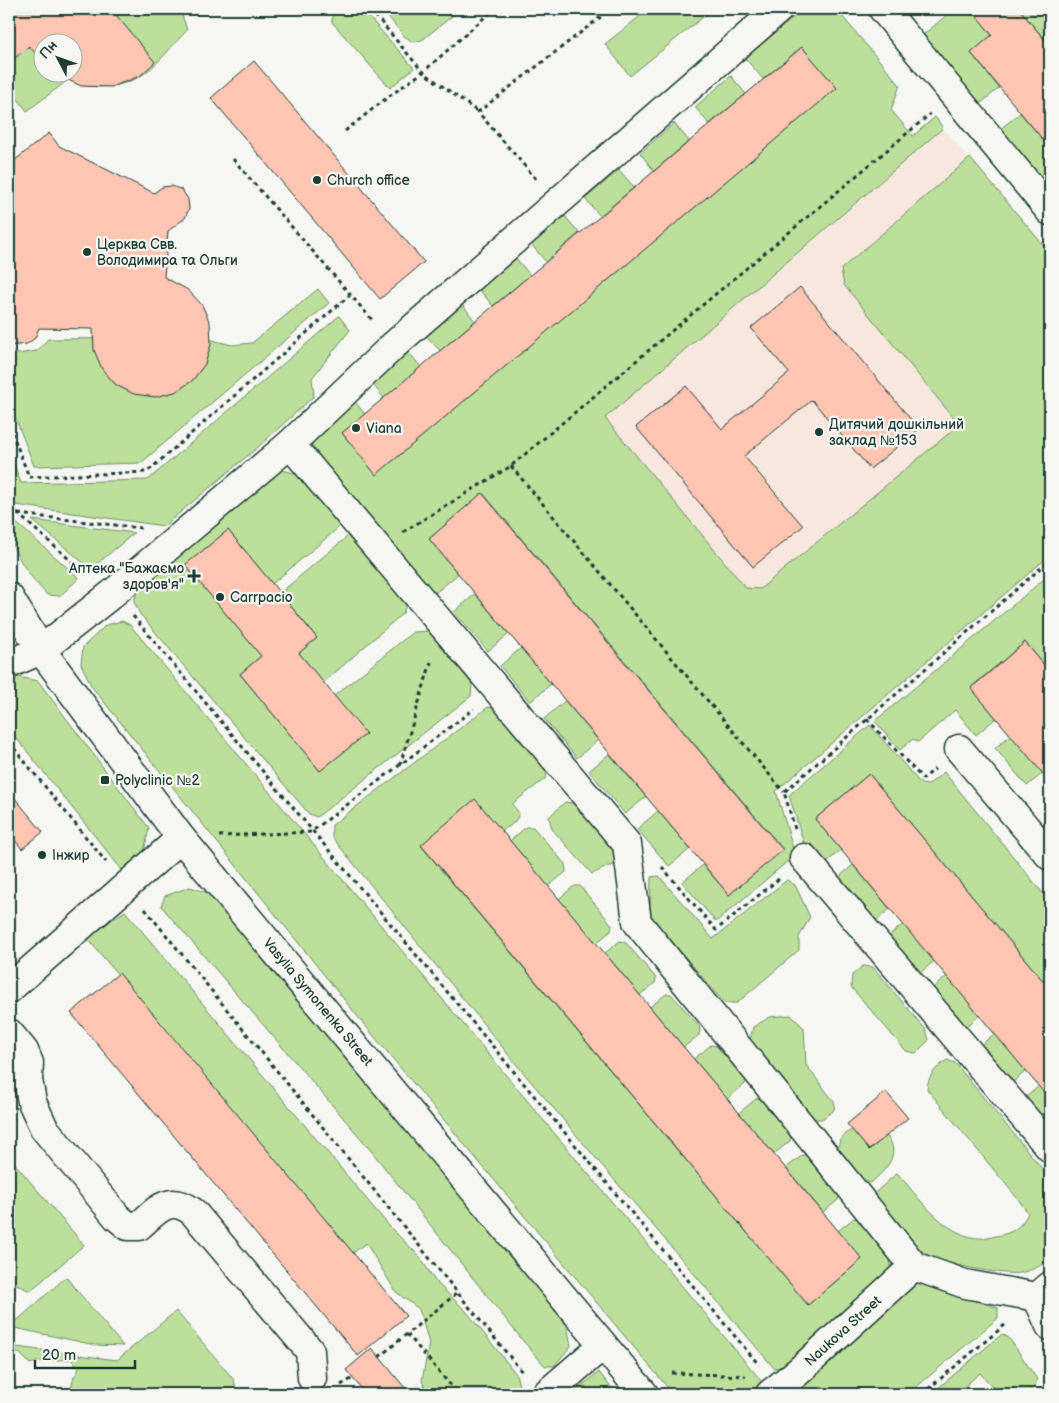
<svg xmlns="http://www.w3.org/2000/svg" width="1059" height="1403" font-family="'Balsamiq Sans',sans-serif">
  <rect width="100%" height="100%" fill="#f6f6f2"/>
  <filter id="ink" filterUnits="userSpaceOnUse"><feTurbulence type="fractalNoise" baseFrequency=".02" numOctaves="2"/><feDisplacementMap in="SourceGraphic" scale="10" xChannelSelector="R" yChannelSelector="G"/><feConvolveMatrix kernelMatrix="1 2 1 2 8 2 1 2 1" color-interpolation-filters="sRGB"/></filter>
  <g filter="url(#ink)">
    <!-- built -->
    <polygon fill="#f8e7df" points="943,128 1050,253 1050,522 813,727 605,418"/>
    <!-- green -->
    <g fill="#bce09b" stroke="#6e8e68" fill-rule="evenodd">
      <path d="M9 9H180L187 30C174 44 155 68 139 77 117 89 90 90 68 80L27 111 9 88ZM42 42H72V72H42Z"/>
      <polygon points="333,9 362,9 414,68 390,88 332,22"/>
      <polygon points="382,9 461,9 422,40 413,42 404,36"/>
      <polygon points="649,9 713,9 630,76 605,44"/>
      <polygon points="804,9 836,9 900,85 891,110 913,136 935,117 943,128 605,418 746,588 760,589 953,430 953,417 844,285 841,269 970,158 1050,253 1050,522 1044,528 1050,536 1050,555 776,791 795,855 716,922 682,882 703,865 729,895 783,849 483,493 429,539 458,574 434,594 319,458 312,444 319,426 350,396 365,414 342,433 376,474 836,88 802,47 763,79 745,58"/>
      <polygon points="954,9 971,9 992,35 971,53 999,88 980,104 923,35"/>
      <polygon points="1027,9 1050,9 1050,46 1022,12"/>
      <polygon points="731,76 746,94 709,124 695,107"/>
      <polygon points="1020,113 1045,142 1050,139 1050,192 999,130"/>
      <polygon points="674,123 689,141 654,171 640,153"/>
      <polygon points="619,170 634,187 600,216 585,199"/>
      <polygon points="565,216 579,233 546,262 531,244"/>
      <polygon points="515,257 530,275 493,306 478,288"/>
      <polygon points="318,289 329,303 141,463 34,466 9,401 9,350 17,354 37,351 48,339 204,338 232,345 252,343"/>
      <polygon points="461,303 475,321 440,351 425,334"/>
      <polygon points="339,316 350,330 312,378 314,396 258,447 164,526 9,504 9,451 21,483 148,480"/>
      <polygon points="406,349 421,367 384,398 369,380"/>
      <path d="M278 470C306 470 323 499 340 518L338 528 272 584 228 530 186 565 261 656 240 674 320 771 365 734 334 696 413 632 428 631 472 684 471 696 317 817 309 814 140 614 134 602 138 587Z"/>
      <path d="M13 520 79 578 60 596 47 595C28 574 9 551 9 522Z"/>
      <polygon points="32,520 134,533 91,569"/>
      <polygon points="348,536 357,537 408,599 403,613 323,683 299,653 317,638 280,593"/>
      <polygon points="1050,574 1050,672 1025,642 971,687 996,718 976,735 955,710 918,742 913,739 900,750 875,721"/>
      <polygon points="475,594 509,634 488,651 454,612"/>
      <polygon points="122,621 130,625 763,1383 761,1394 673,1394 363,1023 92,687 81,664 83,647 106,625"/>
      <polygon points="521,648 551,684 530,702 500,666"/>
      <polygon points="18,677 38,681 149,828 144,852 122,870 9,729 9,685"/>
      <polygon points="565,701 598,740 577,758 544,719"/>
      <path d="M488 707 501 710 549 763 546 778 512 804 519 813C512 842 446 838 421 846L808 1305 862 1259 838 1231 854 1218 862 1219 887 1250 891 1265 882 1283 789 1367 774 1368 516 1064 332 837V825Z"/>
      <polygon points="870,725 921,784 928,785 944,772 1050,902 1050,989 869,774 815,819 841,850 818,869 808,857 789,795"/>
      <polygon points="1011,735 1043,773 1027,786 995,748"/>
      <polygon points="609,754 646,797 625,814 589,771"/>
      <polygon points="565,802 577,804 615,849 621,865 609,866 592,874 552,829 549,817"/>
      <polygon points="658,811 690,849 669,866 637,829"/>
      <polygon points="526,827 533,827 565,864 566,872 548,886 510,841"/>
      <polygon points="853,865 890,909 867,928 831,884"/>
      <polygon points="659,876 713,939 787,880 795,885 810,917 799,937 799,950 737,1003 724,1003 650,915 651,877"/>
      <polygon points="574,886 580,886 612,925 611,931 596,943 559,899"/>
      <polygon points="190,887 215,895 567,1325 571,1346 554,1366 545,1366 524,1342 364,1142 161,906 165,896"/>
      <polygon points="125,911 390,1227 420,1257 435,1281 466,1311 516,1374 521,1394 428,1394 422,1381 429,1343 419,1309 396,1292 366,1243 353,1253 87,938"/>
      <polygon points="903,924 934,961 912,980 881,943"/>
      <polygon points="620,941 626,943 656,978 655,983 640,995 605,953"/>
      <polygon points="863,966 873,967 926,1030 929,1040 916,1053 906,1051 851,987 852,975"/>
      <polygon points="947,976 980,1015 958,1034 925,995"/>
      <polygon points="666,994 671,994 700,1027 699,1035 684,1047 650,1007"/>
      <polygon points="791,1015 804,1028 806,1065 835,1103 834,1110 822,1119 812,1119 750,1040 753,1027 770,1017"/>
      <polygon points="995,1033 1027,1070 1004,1090 973,1052"/>
      <polygon points="711,1045 716,1046 746,1080 745,1084 727,1099 694,1059"/>
      <path d="M947 1060 955 1063 1050 1178V1259C1041 1266 1031 1271 1019 1273 1006 1276 939 1263 929 1256 908 1242 893 1218 877 1199L876 1192 897 1173C918 1196 942 1233 976 1238 982 1239 990 1236 996 1236 1011 1234 1022 1227 1028 1213L1018 1199 927 1089C928 1075 936 1068 947 1060Z"/>
      <polygon points="1039,1086 1050,1099 1050,1141 1017,1105"/>
      <polygon points="757,1098 763,1100 791,1134 790,1141 774,1154 739,1113"/>
      <path d="M852 1129 869 1150 887 1136C902 1155 885 1170 871 1183L863 1180 838 1148 840 1139Z"/>
      <polygon points="803,1155 810,1156 840,1193 838,1200 823,1212 786,1168"/>
      <polygon points="11,1159 84,1245 30,1291 9,1280 9,1174"/>
      <polygon points="66,1277 123,1346 95,1345 10,1327"/>
      <polygon points="918,1279 998,1308 998,1318 908,1394 801,1394 800,1388"/>
      <path d="M176 1311 234 1380 237 1394H56L71 1388 74 1377 79 1369 71 1359C57 1361 44 1359 30 1364L19 1353 9 1354V1346L117 1360Z"/>
      <polygon points="1002,1334 1009,1338 1037,1379 1035,1386 1026,1394 999,1394 980,1373 956,1394 931,1394"/>
      <polygon points="599,1372 616,1394 571,1394"/>
    </g>
    <!-- building -->
    <g fill="#fec5b2" stroke="#1f3d34">
      <polygon points="9,9 111,9 155,62 140,76 111,87 81,86 52,72 72,72 72,42 42,42 42,61 29,46 9,63"/>
      <polygon points="971,9 1019,9 1050,46 1050,148 971,53 992,35"/>
      <polygon points="802,47 837,88 376,475 342,433"/>
      <polygon points="254,61 424,262 380,299 211,98"/>
      <polygon points="49,133 59,146 154,193 162,187 172,186 182,190 188,199 189,209 185,218 168,231 164,277 188,290 202,305 210,323 211,344 205,364 192,381 175,392 155,397 134,394 116,385 102,369 94,350 93,329 39,328 35,338 27,344 9,346 9,165"/>
      <polygon points="800,287 919,429 870,469 812,400 744,456 803,526 753,567 636,427 686,386 722,429 789,373 751,328"/>
      <polygon points="482,493 783,850 729,895 429,539"/>
      <polygon points="228,530 317,638 299,653 366,734 320,771 240,674 261,656 185,565"/>
      <polygon points="1025,642 1050,672 1050,782 971,688"/>
      <polygon points="869,774 1050,989 1050,1100 815,819"/>
      <polygon points="9,791 43,832 22,849 9,833"/>
      <polygon points="475,799 862,1259 808,1305 421,845"/>
      <polygon points="119,973 406,1316 358,1356 71,1013"/>
      <polygon points="886,1092 908,1118 869,1150 847,1124"/>
      <polygon points="372,1348 410,1394 366,1394 346,1370"/>
    </g>
    <g fill="none" stroke-linecap="round" stroke-linejoin="round">
      <defs>
        <g id="minor">
          <polyline points="883,9 1050,211"/>
          <polyline points="290,444 627,844 637,922 914,1266 965,1284 1037,1297 1050,1286"/>
          <polyline points="9,597 41,650 181,838 644,1394"/>
          <polyline points="9,664 41,650 112,594 290,444 394,345 779,9"/>
          <polyline points="959,749 1050,856"/>
          <polyline points="804,858 1050,1148"/>
          <polyline points="9,989 181,838"/>
          <path d="M9 1033 24 1051 29 1063 28 1080 32 1102 44 1128 117 1217 128 1226H139C157 1210 169 1194 193 1212L310 1351 312 1378"/>
          <polyline points="1037,1297 1050,1326"/>
          <polyline points="546,1394 603,1345"/>
          <polyline points="770,1394 799,1371 914,1266"/>
        </g>
      </defs>
      <!-- minor casing -->
      <use href="#minor" stroke="#1f3d34" stroke-width="31"/>
      <!-- path -->
      <g stroke="#1f3d34" stroke-width="3" stroke-dasharray="4 4" stroke-linecap="butt">
        <polyline points="370,9 423,72 478,112"/>
        <polyline points="345,131 388,97 423,72 494,9"/>
        <polyline points="233,159 374,322"/>
        <polyline points="536,179 478,112 611,9"/>
        <polyline points="9,425 29,477 147,472 350,295"/>
        <polyline points="511,466 784,792"/>
        <polyline points="9,513 18,514 86,574"/>
        <polyline points="18,514 141,528"/>
        <polyline points="403,532 511,466 930,114"/>
        <polyline points="133,616 759,1365"/>
        <polyline points="867,719 923,779 935,769"/>
        <polyline points="9,742 106,862"/>
        <polyline points="400,765 431,662"/>
        <polyline points="795,829 784,792 1050,560"/>
        <polyline points="219,836 311,832 474,709"/>
        <polyline points="662,867 716,930 780,878"/>
        <polyline points="145,909 523,1373"/>
        <polyline points="407,1334 458,1394"/>
        <polyline points="379,1357 457,1293"/>
        <polyline points="672,1373 746,1376"/>
        <polyline points="341,1385 353,1378"/>
        <polyline points="922,1394 1006,1324"/>
      </g>
      <!-- minor -->
      <use href="#minor" stroke="#f6f6f2" stroke-width="28"/>
    </g>
  </g>
  <!-- markers -->
  <g fill="#1f3d34" stroke="#f6f6f2" stroke-width="2">
    <circle cx="317" cy="180" r="5"/>
    <circle cx="87" cy="252" r="5"/>
    <circle cx="356" cy="428" r="5"/>
    <circle cx="819" cy="432" r="5"/>
    <path d="M191.5 568.5h5v5h5v5h-5v5h-5v-5h-5v-5h5z"/>
    <circle cx="220" cy="597" r="5"/>
    <rect x="100" y="775" width="10" height="10" rx="2.5"/>
    <circle cx="42" cy="855" r="5"/>
  </g>
  <g text-anchor="middle" dominant-baseline="central" stroke-width="4.5" stroke-linejoin="round" paint-order="stroke">
    <!-- poi labels -->
    <g font-size="14" fill="#1f3d34" stroke="#f6f6f2" text-anchor="start">
      <text x="327" y="180">Church office</text>
      <text x="97" y="244">Церква Свв.<tspan x="97" dy="16">Володимира та Ольги</tspan></text>
      <text x="829" y="424">Дитячий дошкільний<tspan x="829" dy="16">заклад №153</tspan></text>
      <text x="366" y="428">Viana</text>
      <text x="184" y="568" text-anchor="end">Аптека "Бажаємо<tspan x="184" dy="16">здоров'я"</tspan></text>
      <text x="230" y="597">Carrpacio</text>
      <text x="115" y="780">Polyclinic №2</text>
      <text x="52" y="855">Інжир</text>
    </g>
    <!-- street labels -->
    <g font-size="14" fill="#1f3d34" stroke="#f6f6f2">
      <text transform="translate(318 1002) rotate(50)">Vasylia Symonenka Street</text>
      <text transform="translate(843 1331) rotate(-42)">Naukova Street</text>
    </g>
  </g>
  <!-- margin -->
  <rect width="1059" height="1403" fill="none" stroke="#f6f6f2" stroke-width="30"/>
  <rect x="15" y="15" width="1029" height="1373" fill="none" stroke="#1f3d34" stroke-width="2" filter="url(#ink)"/>
  <!-- north arrow -->
  <g transform="translate(58 58) rotate(311)"><circle r="24" fill="#f6f6f2" stroke="#a0aca6"/>
  <path d="M0-4L9 19L0 12L-9 19Z" fill="#1f3d34"/>
  <text y="-8" font-size="14" font-weight="bold" text-anchor="middle" fill="#1f3d34">Пн</text>
  </g>
  <!-- scale -->
  <path d="M35 1360v8h100v-8" fill="none" stroke="#1f3d34" stroke-width="2.5"/>
  <text x="42" y="1360" font-size="15" fill="#1f3d34" stroke="#f6f6f2" stroke-width="4" paint-order="stroke">20 m</text>
</svg>
